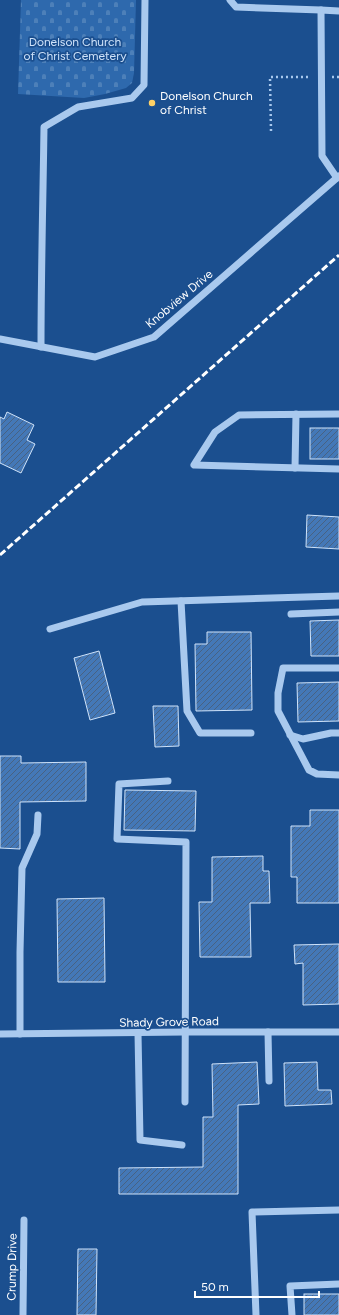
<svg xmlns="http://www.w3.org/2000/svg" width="339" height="1315" font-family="Figtree,sans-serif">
  <defs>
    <pattern id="cemetery-stones" width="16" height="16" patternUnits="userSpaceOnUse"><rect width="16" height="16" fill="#2e69ad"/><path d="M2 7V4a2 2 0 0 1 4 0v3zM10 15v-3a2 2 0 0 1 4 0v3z" fill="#4d80b9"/></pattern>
    <pattern id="building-hatch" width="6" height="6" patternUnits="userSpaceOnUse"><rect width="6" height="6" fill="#4478b7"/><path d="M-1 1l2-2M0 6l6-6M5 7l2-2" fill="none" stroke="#486282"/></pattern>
  </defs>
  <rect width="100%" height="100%" fill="#1b4f8f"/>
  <!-- cemetery -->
  <polygon fill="url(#cemetery-stones)" points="21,0 136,0 134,73 132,83 126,88 105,94 84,98 18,94"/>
  <!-- building -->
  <g fill="url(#building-hatch)" stroke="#cfe3fa">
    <polygon points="7,412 34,425 27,440 35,444 21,473 0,463 0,417 4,419"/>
    <rect x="310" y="428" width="29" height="31"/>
    <polygon points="307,515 339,517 339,549 306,547"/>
    <polygon points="339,620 339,656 311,656 310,621"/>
    <polygon points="207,632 251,632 252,710 196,711 195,644 207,644"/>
    <polygon points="99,651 115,713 90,720 74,658"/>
    <polygon points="339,682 339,721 298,722 297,683"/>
    <polygon points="153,706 178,706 179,746 155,747"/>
    <polygon points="0,756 21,756 21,763 86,762 86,801 20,802 20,849 0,848"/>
    <polygon points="125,790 196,791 195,831 124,830"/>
    <polygon points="310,810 339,810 339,903 297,903 297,877 291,877 291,826 310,826"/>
    <polygon points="263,856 263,871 269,871 270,903 250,903 251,957 200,957 199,902 212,902 212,857"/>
    <polygon points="104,898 105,982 58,982 57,899"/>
    <polygon points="339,944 339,1004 303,1005 303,963 295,964 294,945"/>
    <polygon points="257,1062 259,1104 238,1105 238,1194 119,1194 119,1168 203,1167 203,1117 213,1117 212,1064"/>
    <polygon points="317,1062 318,1090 331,1090 332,1104 285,1106 284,1063"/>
    <polygon points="78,1249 97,1249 96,1315 77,1315"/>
    <rect x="304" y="1294" width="35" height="21"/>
  </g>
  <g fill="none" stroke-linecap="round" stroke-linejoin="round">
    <!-- path -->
    <g stroke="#a9c9ee" stroke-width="2.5" stroke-dasharray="2 3" stroke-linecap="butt">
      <polyline points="332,77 339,77"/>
      <polyline points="271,131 270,77 310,77"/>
    </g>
    <!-- minor -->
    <g stroke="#a9c9ee" stroke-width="7">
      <polyline points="230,0 236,7 321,10"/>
      <polyline points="337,178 322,156 321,10 339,11"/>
      <polyline points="0,339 95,357 154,337 339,176"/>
      <path d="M41 347C41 274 43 200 44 127L78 107 132 98 144 85 145 0"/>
      <polyline points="339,414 239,415 215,432 194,465 339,469"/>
      <polyline points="295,468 296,414"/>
      <polyline points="181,601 187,711 200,733 251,733"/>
      <polyline points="291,614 339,612"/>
      <polyline points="50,629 142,602 339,596"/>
      <polyline points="339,668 283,668 278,693 278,711 309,770 317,774 339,775"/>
      <polyline points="290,735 303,739 331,733 339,733"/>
      <polyline points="168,781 119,784 117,839 186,842 185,1102"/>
      <polyline points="268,1032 269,1081"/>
      <polyline points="138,1033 140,1140 182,1145"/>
      <polyline points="0,1034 185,1032 339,1032"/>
      <polyline points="20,1034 20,952 22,868 37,834 38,815"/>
      <polyline points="23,1315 24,1220"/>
      <polyline points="256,1315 252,1212 339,1210"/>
      <polyline points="292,1315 290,1286 339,1284"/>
    </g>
    <!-- rail -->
    <polyline stroke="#fff" stroke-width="3" stroke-dasharray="7 3" stroke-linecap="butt" points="0,555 339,255"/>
  </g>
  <!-- markers -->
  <circle fill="#ffd166" stroke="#1b4f8f" stroke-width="1.5" cx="152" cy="103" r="4"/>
  <g text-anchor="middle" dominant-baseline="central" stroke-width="3.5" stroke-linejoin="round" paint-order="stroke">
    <!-- park labels -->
    <g font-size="12" fill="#cfe3fa" stroke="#1b4f8f">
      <text x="75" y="42">Donelson Church<tspan x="75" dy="14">of Christ Cemetery</tspan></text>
    </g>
    <!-- poi labels -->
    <g font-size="12" fill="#fff" stroke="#1b4f8f" text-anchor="start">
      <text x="160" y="96">Donelson Church<tspan x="160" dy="14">of Christ</tspan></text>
    </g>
    <!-- street labels -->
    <g font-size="12" fill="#fff" stroke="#1b4f8f">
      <text transform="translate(179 299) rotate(-40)">Knobview Drive</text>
      <text transform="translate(169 1022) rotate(-1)">Shady Grove Road</text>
      <text transform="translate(12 1267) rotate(-89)">Crump Drive</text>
    </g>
  </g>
  <!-- scale -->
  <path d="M195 1291v6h124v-6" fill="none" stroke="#ffffff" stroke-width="2"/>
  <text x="201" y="1291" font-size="12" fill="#ffffff" stroke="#1b4f8f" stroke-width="3" paint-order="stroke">50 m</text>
</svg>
